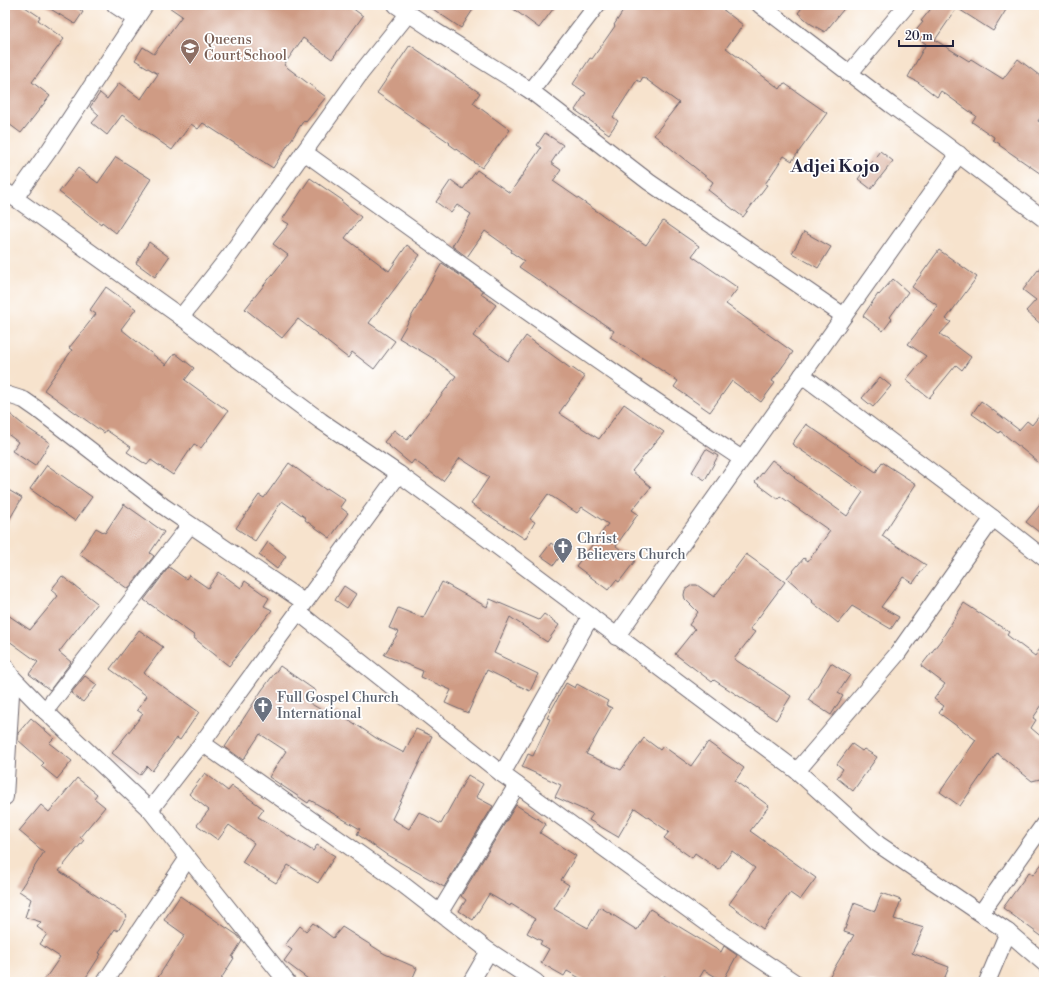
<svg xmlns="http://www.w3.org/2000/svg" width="1049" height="987" font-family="'Libre Bodoni',serif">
  <rect width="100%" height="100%" fill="#fff"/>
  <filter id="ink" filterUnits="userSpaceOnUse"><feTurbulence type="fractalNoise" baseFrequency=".025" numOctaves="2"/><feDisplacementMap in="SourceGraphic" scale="8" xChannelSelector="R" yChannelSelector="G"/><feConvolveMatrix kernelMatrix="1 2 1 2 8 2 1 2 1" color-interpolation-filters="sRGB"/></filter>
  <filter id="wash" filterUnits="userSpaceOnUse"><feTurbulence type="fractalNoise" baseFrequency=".012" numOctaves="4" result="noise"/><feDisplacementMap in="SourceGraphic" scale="16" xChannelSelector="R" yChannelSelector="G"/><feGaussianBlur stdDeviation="0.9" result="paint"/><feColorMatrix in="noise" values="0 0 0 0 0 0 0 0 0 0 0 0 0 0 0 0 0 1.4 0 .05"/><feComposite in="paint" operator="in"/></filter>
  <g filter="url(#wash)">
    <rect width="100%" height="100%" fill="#f7e3cd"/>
    <g id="blocks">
      <!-- building -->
      <g fill="#cf9b84">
        <polygon points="5,5 22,5 40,17 38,20 64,39 32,82 50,96 21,133 5,121"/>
        <polygon points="44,5 73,5 83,12 75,24"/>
        <polygon points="166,5 348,5 363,16 332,59 303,38 284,65 326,97 306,122 304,120 273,168 203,123 198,129 191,124 172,150 122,115 107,135 92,123 99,115 90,107 100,93 107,99 119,83 141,99 158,74 135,60 143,47 154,54 182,16"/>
        <polygon points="427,5 476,5 461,28"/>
        <polygon points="508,5 556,5 539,28"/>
        <polygon points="627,5 717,5 743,25 726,48 780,89 784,83 827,113 792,161 784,156 765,184 767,185 743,217 708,190 713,182 654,135 679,103 643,77 640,82 637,80 613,117 618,121 609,134 575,110 586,93 573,84 590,58 592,59 615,26 614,25"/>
        <polygon points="804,5 847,5 825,32 811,24 798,13"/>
        <polygon points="934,5 1009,5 993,31 957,8 935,40 969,61 971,59 1003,79 1018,59 1044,79 1044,112 1038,121 1044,125 1044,176 999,145 1000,144 993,140 994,137 972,122 976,116 941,91 937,97 918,82 908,77 926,44 913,34 923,22 921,21"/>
        <polygon points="410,45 480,93 473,103 510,130 482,168 449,144 450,143 377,93"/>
        <polygon points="545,133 563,145 551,163 561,170 553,181 646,245 663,221 699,246 692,256 738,288 726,304 793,352 772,381 775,383 761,402 732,381 710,412 674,387 678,381 610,337 614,331 519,267 524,261 511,252 512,250 485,231 467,257 452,246 471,214 457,205 451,213 436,202 451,180 463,189 477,170 510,193 541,148 537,145"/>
        <polygon points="880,151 893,161 871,189 858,179"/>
        <polygon points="116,157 151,179 116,233 102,222 101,224 59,192 78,168 98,183"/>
        <polygon points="310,178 342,200 341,201 361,217 345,238 389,271 407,245 420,255 369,323 395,341 374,369 352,352 348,358 298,319 282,338 245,309 288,255 273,244 289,224 282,220"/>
        <polygon points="804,232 831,247 818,268 792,253"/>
        <polygon points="149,242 169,257 155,277 136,263"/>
        <polygon points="939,250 977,277 946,319 951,322 940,334 971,357 962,370 956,365 929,398 906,380 926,356 908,344 938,306 912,287"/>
        <polygon points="1044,262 1044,327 1026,311 1036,300 1023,290"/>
        <polygon points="442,263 483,291 481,294 496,305 473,336 508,361 526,336 570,368 571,367 585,377 559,413 599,439 624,404 664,432 632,471 651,487 632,510 638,514 616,546 635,561 619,582 616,580 608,590 576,566 608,524 582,507 577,513 548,494 530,519 535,522 525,539 471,504 489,477 460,458 443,481 414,460 411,464 384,442 394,430 407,440 456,376 436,361 436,360 399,338"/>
        <polygon points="893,279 908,292 890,317 892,319 883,331 863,316 878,294 879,295"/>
        <polygon points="106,287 136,309 121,329 166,365 175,353 194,368 185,380 228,411 201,448 194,444 173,475 151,460 147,465 127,452 131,447 106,430 104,433 44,390 72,350 69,348 96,314 90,310"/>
        <polygon points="880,377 891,386 873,407 862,398"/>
        <polygon points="981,401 1019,430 1027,421 1032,425 1044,410 1044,467 1000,431 999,433 972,414"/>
        <polygon points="5,410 26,427 50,443 35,466 12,451 18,442 5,432"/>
        <polygon points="806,424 876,472 882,462 916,484 882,536 926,565 913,583 903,577 881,607 899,617 891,629 852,606 838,623 812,602 813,601 787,578 804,558 808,561 830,531 780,496 778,499 755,482 772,460 795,477 794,478 847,516 863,492 792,444"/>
        <polygon points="706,449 718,456 705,480 692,472"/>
        <polygon points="289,463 326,490 327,488 345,500 340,507 348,513 330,538 305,520 306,518 282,501 255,541 236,528 259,495 264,498"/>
        <polygon points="47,465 92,497 75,521 30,489"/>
        <polygon points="5,488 22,498 5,527"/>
        <polygon points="1044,500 1044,536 1026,522"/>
        <polygon points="124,504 164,532 150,553 154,556 128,589 79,554 96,528 105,533"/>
        <polygon points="268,542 286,556 277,569 259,555"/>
        <polygon points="551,543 563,552 554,565 541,556"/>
        <polygon points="746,554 785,582 750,629 755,632 734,659 791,696 776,720 714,680 712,682 675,654 695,629 689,625 698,612 685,599 684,595 685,590 692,585 697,585 714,597"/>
        <polygon points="169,567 186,579 189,575 208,588 219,572 241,588 245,581 269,598 264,606 272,610 229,666 194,638 195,636 144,600"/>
        <polygon points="62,576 97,603 59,652 71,662 50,690 29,674 38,662 5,638 5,613 30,630 58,596 51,590"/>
        <polygon points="442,582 487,607 490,599 539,620 544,614 559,625 547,642 510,617 494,653 538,674 530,691 487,670 468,713 445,703 451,690 421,677 423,671 384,655 399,632 389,628 398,608 423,618"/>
        <polygon points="344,586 356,594 347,608 335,600"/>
        <polygon points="964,603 1009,632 1007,635 1035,656 1044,643 1044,702 1033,718 1036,720 1031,728 1044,739 1044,778 1032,781 997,753 960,806 940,792 976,740 939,713 944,706 934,699 945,684 921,666 941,640"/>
        <polygon points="139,630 163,647 144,673 199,712 180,740 177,738 152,771 147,766 140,775 112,753 143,714 137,710 147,696 110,669"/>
        <polygon points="831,663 850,675 838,693 843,696 831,715 808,700"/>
        <polygon points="280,666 316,691 308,702 333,717 336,711 376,738 404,753 416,729 432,736 392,819 409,829 419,812 441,824 468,775 483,784 476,797 493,806 444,887 387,855 357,834 360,829 310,800 308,803 269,777 286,751 260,734 243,760 225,747 262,690"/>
        <polygon points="85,676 97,685 83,702 71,693"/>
        <polygon points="566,683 575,688 577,684 608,701 606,705 612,708 586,754 621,770 644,738 660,750 663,746 691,766 708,742 744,768 735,781 769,806 750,831 816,878 800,900 790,893 763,929 729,904 755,868 732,851 719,870 695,853 692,858 664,838 669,832 635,808 618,837 589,820 593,814 555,797 561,785 522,767 528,754 533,756 550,719 547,718"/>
        <polygon points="31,718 54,738 49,743 72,761 57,779 41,766 44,763 18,740 18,733"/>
        <polygon points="852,744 862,751 864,749 877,757 853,791 837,778 843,769 837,764"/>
        <polygon points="205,773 228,791 232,786 264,809 258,817 313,851 317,845 335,856 318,883 288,865 276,883 242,862 254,843 229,825 218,840 197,825 209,810 189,794"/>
        <polygon points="77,778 97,794 94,798 105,807 80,837 84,840 59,871 127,916 118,931 115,929 99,953 101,954 83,982 43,982 60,957 40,944 47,934 37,927 41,922 25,917 31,899 19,891 44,852 19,831 41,805 49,812"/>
        <polygon points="516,805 546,824 540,833 576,856 561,880 569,885 554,909 588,928 600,907 637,930 650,909 721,952 724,946 737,955 723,981 704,970 697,982 674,982 664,976 661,982 587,982 567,971 564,976 541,963 549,949 540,944 542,941 527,933 535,919 511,904 510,906 489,894 473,920 459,911 466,900 461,896"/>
        <polygon points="1044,861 1044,938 1003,908 1029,872 1033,875"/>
        <polygon points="882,893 901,900 894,919 924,928 912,953 949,967 943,982 826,982 854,935 844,932 854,903 875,911"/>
        <polygon points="180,896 237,935 242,941 232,957 234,958 219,982 155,982 185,935 164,920"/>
        <polygon points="313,923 333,938 342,927 385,954 417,968 411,982 312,982 284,961 292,950 285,945 300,926 306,931"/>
      </g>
    </g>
  </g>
  <g filter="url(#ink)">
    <use href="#blocks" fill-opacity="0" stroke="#6d666e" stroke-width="1"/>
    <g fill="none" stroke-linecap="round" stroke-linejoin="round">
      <defs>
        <g id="minor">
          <polyline points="115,5 136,19"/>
          <polyline points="396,5 435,31 531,91 649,182 844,316"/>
          <polyline points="760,5 891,105 942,142 1044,219"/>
          <polyline points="849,74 907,5"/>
          <polyline points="531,91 597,5"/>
          <path d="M304 152C449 256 594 361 742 459"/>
          <polyline points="5,191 181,317 321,421 399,474 493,543 797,771 878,844 1008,932 1044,963"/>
          <polyline points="15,198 50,149 145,5"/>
          <polyline points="181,317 230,255 360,74 408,14"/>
          <polyline points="5,394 24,400 37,409 163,506 304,602"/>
          <polyline points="993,518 1044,558"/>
          <polyline points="298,612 502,774 718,931 794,982"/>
          <polyline points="616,637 959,154"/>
          <polyline points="5,666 12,677 45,711 150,810 287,982"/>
          <polyline points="45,711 190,525"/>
          <polyline points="202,743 401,883 489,951 536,982"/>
          <polyline points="797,771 898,653 993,518 802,375"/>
          <polyline points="502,774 591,616"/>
          <polyline points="5,797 12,677"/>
          <polyline points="150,810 202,743 399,474"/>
          <polyline points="440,912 517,785"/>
          <polyline points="981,913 1044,824"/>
          <polyline points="105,982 188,858"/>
          <polyline points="471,982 489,951"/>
          <polyline points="987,982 1008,932"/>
        </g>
      </defs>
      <!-- minor casing -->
      <use href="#minor" stroke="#6d666e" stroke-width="18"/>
      <!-- minor -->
      <use href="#minor" stroke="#fff" stroke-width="16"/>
    </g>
  </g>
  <!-- icons -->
  <defs>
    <symbol id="school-pin" viewBox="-11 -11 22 30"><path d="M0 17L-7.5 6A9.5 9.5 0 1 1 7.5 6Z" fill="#8d6e63" stroke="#fff"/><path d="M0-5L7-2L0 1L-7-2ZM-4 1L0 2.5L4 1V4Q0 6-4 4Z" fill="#fff"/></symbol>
    <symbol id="church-pin" viewBox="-11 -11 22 30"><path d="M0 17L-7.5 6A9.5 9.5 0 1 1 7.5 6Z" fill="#6b7280" stroke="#fff"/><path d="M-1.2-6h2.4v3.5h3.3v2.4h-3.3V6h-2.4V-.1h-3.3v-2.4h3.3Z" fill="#fff"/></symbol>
  </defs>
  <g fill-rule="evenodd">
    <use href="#school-pin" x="179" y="37" width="22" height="30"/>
    <use href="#church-pin" x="552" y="536" width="22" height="30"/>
    <use href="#church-pin" x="252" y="695" width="22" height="30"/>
  </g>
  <g text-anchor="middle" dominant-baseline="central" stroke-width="3.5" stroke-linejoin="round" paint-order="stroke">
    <!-- education labels -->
    <g font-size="14" fill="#785e54" stroke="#fff" text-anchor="start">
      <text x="204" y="40">Queens<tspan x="204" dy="16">Court School</tspan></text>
    </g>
    <!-- worship labels -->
    <g font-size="14" fill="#5b616d" stroke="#fff" text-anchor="start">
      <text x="577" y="539">Christ<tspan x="577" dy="16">Believers Church</tspan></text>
      <text x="277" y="698">Full Gospel Church<tspan x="277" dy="16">International</tspan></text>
    </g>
    <!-- district labels -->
    <g font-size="18" font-weight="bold" fill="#22223b" stroke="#fff">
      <text x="835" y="166">Adjei Kojo</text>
    </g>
  </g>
  <!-- margin -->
  <rect width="1049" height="987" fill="none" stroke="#fff" stroke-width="20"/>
  <!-- scale -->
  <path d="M899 40v6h54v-6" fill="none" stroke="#22223b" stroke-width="2"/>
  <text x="905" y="40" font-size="12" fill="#22223b" stroke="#ffffff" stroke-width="3" paint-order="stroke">20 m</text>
</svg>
